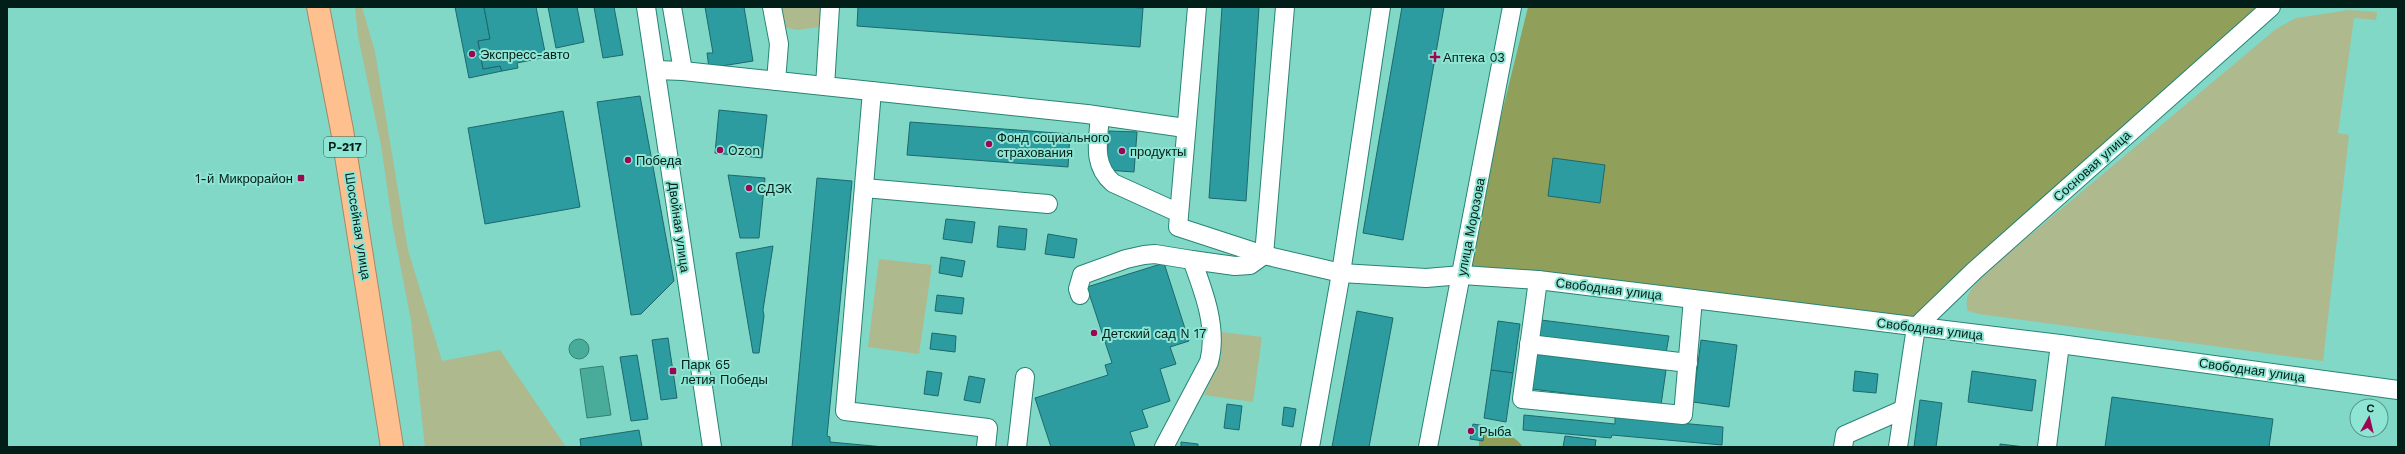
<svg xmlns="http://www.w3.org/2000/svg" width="2405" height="454" font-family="'Work Sans',sans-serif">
  <rect width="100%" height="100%" fill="#81d8c6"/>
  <!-- green -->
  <g fill="#aeb98d">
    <polygon points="355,7 362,7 375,52 408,250 442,361 500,350 566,447 425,447 411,320 393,228 381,145 358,36"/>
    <polygon points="778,7 821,7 819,27 797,30 784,27"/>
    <path d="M2349 10 2377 12 2376 20 2354 18 2338 133 2349 135 2323 361 1979 314 1968 311C1961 293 1981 280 1992 267L2276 29 2296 18Z"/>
    <polygon points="879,259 932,265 919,354 868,347"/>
    <polygon points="1221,332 1262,337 1253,402 1204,395 1221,357"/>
  </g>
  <!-- forest -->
  <g fill="#90a05a">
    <polygon points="1528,7 2271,7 1916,327 1462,275"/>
    <path d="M1484 430C1500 432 1513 433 1523 447H1479V440Z"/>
  </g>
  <!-- water -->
  <g fill="#49ac9a" stroke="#348173">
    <circle cx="579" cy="349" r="10"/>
    <polygon points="603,366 611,415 587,418 580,369"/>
  </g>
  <!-- building -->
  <g fill="#2c9ca1" stroke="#1e686c">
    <polygon points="455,7 484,7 490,39 478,41 483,69 500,66 502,71 469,78"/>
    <polygon points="484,7 536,7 546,57 517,63 518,68 502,71 500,66 483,69 478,41 490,39"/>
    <polygon points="548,7 577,7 584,42 556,48"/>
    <polygon points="594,7 614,7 623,55 603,58"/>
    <polygon points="705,7 744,7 753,61 709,68 707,53 713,53"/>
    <polygon points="858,7 1124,7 1143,8 1140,47 857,26"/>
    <polygon points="1222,7 1259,7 1246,201 1209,198"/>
    <polygon points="1402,7 1444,7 1403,240 1363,233"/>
    <polygon points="640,96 674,281 641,314 631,315 597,102"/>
    <polygon points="719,110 767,115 762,158 715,153"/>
    <polygon points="563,111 580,207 485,224 468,128"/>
    <polygon points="910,122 1070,134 1068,167 907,155"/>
    <polygon points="1109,131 1137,132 1134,172 1106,170"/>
    <polygon points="1553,158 1605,165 1600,203 1548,196"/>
    <polygon points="728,175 765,178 759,238 740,238"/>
    <polygon points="817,178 852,181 827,436 830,437 830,442 884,447 792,447"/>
    <polygon points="946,219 975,222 972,243 943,239"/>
    <polygon points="999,226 1027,229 1025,250 997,247"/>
    <polygon points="1048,234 1077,239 1074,258 1045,254"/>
    <polygon points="773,246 763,310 764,316 759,353 753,353 736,253"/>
    <polygon points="941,257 965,261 962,277 939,273"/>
    <polygon points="1164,263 1189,341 1170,347 1176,364 1160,369 1170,401 1142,410 1148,427 1130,432 1135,447 1051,447 1035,398 1108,375 1105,365 1112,363 1087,287"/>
    <polygon points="937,295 964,298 962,314 935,311"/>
    <polygon points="1357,311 1393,318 1369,447 1332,447"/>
    <polygon points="1541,320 1669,336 1666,353 1539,337"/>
    <polygon points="1498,321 1520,324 1513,373 1491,370"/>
    <polygon points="932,333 956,336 955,352 930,349"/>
    <polygon points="668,338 677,398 661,400 652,340"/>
    <polygon points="1701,340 1737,345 1729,407 1693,402"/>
    <polygon points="1537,354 1666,370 1661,405 1532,389"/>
    <polygon points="637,355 648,419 631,421 620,357"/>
    <polygon points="1491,370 1513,373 1506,422 1484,418"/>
    <polygon points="927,371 942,373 938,396 924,394"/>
    <polygon points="1855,371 1878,374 1876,393 1853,391"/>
    <polygon points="1972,371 2036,380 2032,411 1968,402"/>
    <polygon points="969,376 985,379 980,403 964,400"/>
    <polygon points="2112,397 2273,419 2269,447 2105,447"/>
    <polygon points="1920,400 1942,403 1936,447 1914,447"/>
    <polygon points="1227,404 1242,406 1239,430 1224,428"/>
    <polygon points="1284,407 1296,409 1293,427 1282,425"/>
    <polygon points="1524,415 1615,424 1615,417 1723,427 1722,445 1612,435 1611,438 1523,430"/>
    <polygon points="1473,424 1485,426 1483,441 1470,439"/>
    <polygon points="639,430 642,447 581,447 580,439"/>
    <polygon points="1565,436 1596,440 1595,447 1563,447"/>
    <polygon points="1181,442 1198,444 1198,447 1181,447"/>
    <polygon points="2000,444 2025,447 2000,447"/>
  </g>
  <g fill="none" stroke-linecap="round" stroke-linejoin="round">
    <defs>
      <g id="minor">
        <polyline points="646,7 712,447"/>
        <polyline points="672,7 683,71"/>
        <polyline points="772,7 779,44 776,81"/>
        <polyline points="1197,7 1178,227 1264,255 1341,273 1426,278 1462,275 1538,280 2060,344 2398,390"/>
        <polyline points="656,70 683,71 1087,114 1185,128"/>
        <polyline points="825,86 830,7"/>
        <polyline points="872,91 845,411 988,428 986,447"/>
        <path d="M1100 116C1098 141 1092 165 1113 183L1179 213"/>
        <polyline points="864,188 1048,204"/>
        <polyline points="1538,280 1522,399 1683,415 1693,299"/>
        <polyline points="1080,295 1078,289 1082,275 1126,259 1144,255 1155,254 1192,260"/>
        <polyline points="1529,344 1688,363"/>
        <polyline points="1017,447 1025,377"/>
        <path d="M1164 447 1209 362C1218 329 1204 292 1192 260L1235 266 1250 265 1264 255 1285 7"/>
        <polyline points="1310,447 1341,273 1381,7"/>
        <polyline points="1428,447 1512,7"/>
        <polyline points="1843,447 1845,435 1902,410"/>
        <polyline points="1898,447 1916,327 1974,271 2271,7"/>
        <polyline points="2047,447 2060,344"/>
      </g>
      <polyline id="highway" points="318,7 342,130 392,447"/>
    </defs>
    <!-- minor casing -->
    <use href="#minor" stroke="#278475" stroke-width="20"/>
    <!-- highway casing -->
    <use href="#highway" stroke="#a68766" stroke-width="24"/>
    <!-- minor -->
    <use href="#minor" stroke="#fff" stroke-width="18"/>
    <!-- highway -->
    <use href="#highway" stroke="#fec08f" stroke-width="22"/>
  </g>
  <!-- markers -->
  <g fill="#9c0552" stroke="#8ee5d3" stroke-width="1.5">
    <circle cx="472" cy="54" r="4"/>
    <path d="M1433 51h4v4h4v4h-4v4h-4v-4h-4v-4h4z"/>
    <circle cx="989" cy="144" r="4"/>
    <circle cx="720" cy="150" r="4"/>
    <circle cx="1122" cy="151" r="4"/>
    <circle cx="628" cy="160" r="4"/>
    <rect x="297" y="174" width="8" height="8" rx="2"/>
    <circle cx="749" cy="188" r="4"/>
    <circle cx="1094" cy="333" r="4"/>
    <rect x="669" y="367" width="8" height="8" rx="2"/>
    <circle cx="1471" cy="431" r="4"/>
  </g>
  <g text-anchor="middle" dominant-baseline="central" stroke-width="4" stroke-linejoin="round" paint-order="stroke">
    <!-- shield labels -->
    <rect fill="#8ee5d3" stroke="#2c5a51" stroke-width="1" x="324" y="137" width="42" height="20" rx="3"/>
    <g font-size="12" font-weight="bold" fill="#021e19">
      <text x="345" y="147">Р-217</text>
    </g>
    <!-- poi labels -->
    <g font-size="13" fill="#021e19" stroke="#8ee5d3" text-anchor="start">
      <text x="480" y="54">Экспресс-авто</text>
      <text x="1443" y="57">Аптека 03</text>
      <text x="997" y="137">Фонд социального<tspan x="997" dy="15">страхования</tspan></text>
      <text x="728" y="150">Ozon</text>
      <text x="1130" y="151">продукты</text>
      <text x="636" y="160">Победа</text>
      <text x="293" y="178" text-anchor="end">1-й Микрорайон</text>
      <text x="757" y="188">СДЭК</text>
      <text x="1102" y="333">Детский сад N 17</text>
      <text x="681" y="364">Парк 65<tspan x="681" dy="15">летия Победы</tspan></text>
      <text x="1479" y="431">Рыба</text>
    </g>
    <!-- street labels -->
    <g font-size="13" fill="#021e19" stroke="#8ee5d3">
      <text transform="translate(2092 166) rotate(-42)">Сосновая улица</text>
      <text transform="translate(358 226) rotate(81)">Шоссейная улица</text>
      <text transform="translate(679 227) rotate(82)">Двойная улица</text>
      <text transform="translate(1471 227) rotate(-79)">улица Морозова</text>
      <text transform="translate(1609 289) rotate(7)">Свободная улица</text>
      <text transform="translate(1930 329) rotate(7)">Свободная улица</text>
      <text transform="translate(2252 370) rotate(8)">Свободная улица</text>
    </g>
  </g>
  <!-- border -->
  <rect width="2405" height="454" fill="none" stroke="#021e19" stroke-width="16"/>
  <!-- north arrow -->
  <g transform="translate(2369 418) rotate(8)"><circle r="19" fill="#8ee5d3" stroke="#569589"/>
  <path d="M0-3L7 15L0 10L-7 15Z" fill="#9c0552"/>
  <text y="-6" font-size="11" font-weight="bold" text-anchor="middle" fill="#021e19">С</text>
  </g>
</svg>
